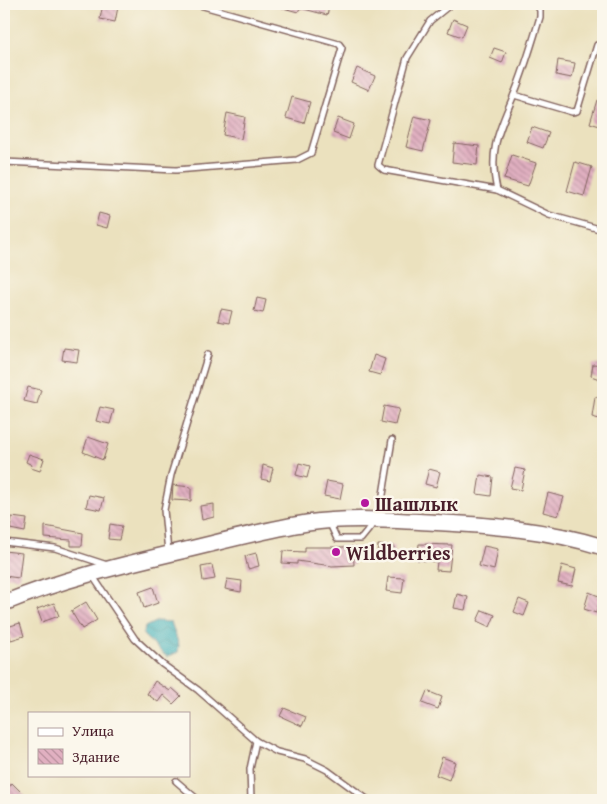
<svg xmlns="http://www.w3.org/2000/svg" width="607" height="804" font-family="'Gentium Book Plus',serif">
  <defs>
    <pattern id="water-waves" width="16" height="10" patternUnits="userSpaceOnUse" patternTransform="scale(1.25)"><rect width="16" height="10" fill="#3eafb7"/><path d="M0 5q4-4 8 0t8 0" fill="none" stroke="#368e95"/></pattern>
    <pattern id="building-back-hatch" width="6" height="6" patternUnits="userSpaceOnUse" patternTransform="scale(1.25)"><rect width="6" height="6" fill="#e1b0c1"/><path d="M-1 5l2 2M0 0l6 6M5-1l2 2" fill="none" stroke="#b88f9d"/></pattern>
  </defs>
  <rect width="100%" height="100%" fill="#fbf7ec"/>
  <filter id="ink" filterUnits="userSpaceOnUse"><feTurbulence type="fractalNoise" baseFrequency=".02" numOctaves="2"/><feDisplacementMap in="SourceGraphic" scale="10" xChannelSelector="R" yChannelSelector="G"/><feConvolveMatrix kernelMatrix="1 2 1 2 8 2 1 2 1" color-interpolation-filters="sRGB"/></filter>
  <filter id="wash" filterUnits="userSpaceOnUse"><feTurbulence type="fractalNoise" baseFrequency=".0096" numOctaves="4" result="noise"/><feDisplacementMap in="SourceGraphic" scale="20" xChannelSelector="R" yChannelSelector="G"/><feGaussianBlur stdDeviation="1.12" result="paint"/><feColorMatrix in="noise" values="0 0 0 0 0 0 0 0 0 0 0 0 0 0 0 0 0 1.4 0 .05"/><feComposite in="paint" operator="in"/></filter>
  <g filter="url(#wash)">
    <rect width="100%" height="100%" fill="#ebe1be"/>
    <!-- water -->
    <polygon fill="url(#water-waves)" stroke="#446771" points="157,621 171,622 179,645 178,652 167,657 143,635 145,627"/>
    <g id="blocks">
      <!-- building -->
      <g fill="url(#building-back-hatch)">
        <polygon points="103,4 118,7 115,22 100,19"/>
        <polygon points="276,4 330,4 327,15 300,8 298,12 276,6"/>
        <polygon points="453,19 467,25 462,37 448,32"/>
        <polygon points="494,48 506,52 502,63 490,58"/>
        <polygon points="558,60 575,63 572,78 556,75"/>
        <polygon points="357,68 375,76 369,90 351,82"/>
        <polygon points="292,97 310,102 304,123 286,118"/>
        <polygon points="597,100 603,102 603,127 590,123"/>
        <polygon points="227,113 245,117 241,139 223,135"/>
        <polygon points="414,116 431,120 423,151 406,147"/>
        <polygon points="338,118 354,124 349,139 333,133"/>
        <polygon points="532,127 549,133 543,148 527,142"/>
        <polygon points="454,143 479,146 477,165 452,162"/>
        <polygon points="512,155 536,163 528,186 504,179"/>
        <polygon points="575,162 592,167 584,196 567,191"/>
        <polygon points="99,213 110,216 107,228 96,225"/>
        <polygon points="257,298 266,300 263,313 254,311"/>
        <polygon points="221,309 232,311 229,323 218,321"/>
        <polygon points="64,348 79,350 77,362 62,360"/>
        <polygon points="374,355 385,359 380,375 369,372"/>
        <polygon points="593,364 603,365 602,380 591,376"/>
        <polygon points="28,387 41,390 37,404 24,401"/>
        <polygon points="595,397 603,398 603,420 592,417"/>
        <polygon points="384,406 399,409 395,425 381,422"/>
        <polygon points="100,407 114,410 110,424 96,421"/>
        <polygon points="88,437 108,444 103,460 83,452"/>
        <polygon points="29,454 44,459 40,471 31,468 32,465 26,462"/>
        <polygon points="299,463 310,466 307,478 296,475"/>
        <polygon points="263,465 273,468 270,481 261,479"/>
        <polygon points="515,468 525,470 521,490 510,488"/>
        <polygon points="429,469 440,472 436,487 425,484"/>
        <polygon points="480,475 493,477 491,496 477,494"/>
        <polygon points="327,481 343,484 340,499 324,496"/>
        <polygon points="173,485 191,487 191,501 172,500"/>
        <polygon points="548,493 564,497 558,516 543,512"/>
        <polygon points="89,495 104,498 101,510 86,507"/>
        <polygon points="214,504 214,517 202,520 200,506"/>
        <polygon points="12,517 27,519 25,532 10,529"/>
        <polygon points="110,524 122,526 119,540 108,539"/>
        <polygon points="45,526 83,533 82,546 71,546 71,540 45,538"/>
        <polygon points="419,544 452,545 449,571 436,570 437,562 417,560"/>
        <polygon points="378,545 394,546 393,560 377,559"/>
        <polygon points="484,546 498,549 494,570 479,566"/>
        <polygon points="305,547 353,547 354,565 332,566 297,561 297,564 282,563 283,551 305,552"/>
        <polygon points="4,551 22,553 19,578 4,576"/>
        <polygon points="256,553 259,566 248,569 245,556"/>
        <polygon points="212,565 215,579 203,581 201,567"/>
        <polygon points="562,565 576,569 572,586 558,583"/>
        <polygon points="388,577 404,578 402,593 386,591"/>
        <polygon points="227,579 242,581 241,592 225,589"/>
        <polygon points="153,587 158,603 144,608 139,592"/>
        <polygon points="589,592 601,597 596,613 584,609"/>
        <polygon points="457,594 468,597 465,610 454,608"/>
        <polygon points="519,599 529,603 524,616 514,612"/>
        <polygon points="86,602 97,620 82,629 71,611"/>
        <polygon points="54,603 59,616 42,622 37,609"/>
        <polygon points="482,610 495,615 490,627 477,621"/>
        <polygon points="20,623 24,636 11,640 7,627"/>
        <polygon points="155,681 170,691 172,688 181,696 173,704 163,695 158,702 147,694"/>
        <polygon points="427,691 442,697 438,709 422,703"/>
        <polygon points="284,708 306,717 302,726 280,716"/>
        <polygon points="442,757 455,762 449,780 436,775"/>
        <polygon points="12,783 29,800 10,800 4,794"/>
      </g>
    </g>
  </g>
  <g filter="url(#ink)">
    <use href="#blocks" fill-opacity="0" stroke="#82635e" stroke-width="1"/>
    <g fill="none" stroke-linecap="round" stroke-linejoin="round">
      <defs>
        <g id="lane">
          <path d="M451 4 430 21 407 58 378 165 384 170 497 190C487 146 502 126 517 87 526 64 533 40 540 17V10L536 4"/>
          <polyline points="514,95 572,112 577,111 597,45"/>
          <polyline points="4,162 176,170 297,160 311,153 342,48 339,44 196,4"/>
          <polyline points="497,190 549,215 603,230"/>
          <polyline points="379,519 392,440"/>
          <polyline points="330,524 337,539 361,539 374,523"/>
          <polyline points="4,542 55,548 107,565"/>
          <polyline points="168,552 164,510 171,475 208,354"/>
          <polyline points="92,575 135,639 162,664 198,690 256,741 277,752 305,759 327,770 368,800"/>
          <polyline points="176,781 198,800"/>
          <polyline points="251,800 250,769 256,741"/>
        </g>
        <path id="secondary" d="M4 603C60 580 118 566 177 552 220 542 263 530 307 523 347 517 387 520 428 522 487 525 546 529 603 547"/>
      </defs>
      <!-- lane casing -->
      <use href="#lane" stroke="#82635e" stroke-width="8"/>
      <!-- secondary casing -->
      <use href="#secondary" stroke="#82635e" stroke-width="18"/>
      <!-- lane -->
      <use href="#lane" stroke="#fff" stroke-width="5"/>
      <!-- secondary -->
      <use href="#secondary" stroke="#fff" stroke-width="15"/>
    </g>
  </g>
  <!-- markers -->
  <g fill="#b5179e" stroke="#fbf7ec" stroke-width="2">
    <circle cx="365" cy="503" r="5"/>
    <circle cx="336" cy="552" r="5"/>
  </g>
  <g text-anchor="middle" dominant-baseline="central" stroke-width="5" stroke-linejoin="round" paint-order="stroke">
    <!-- poi labels -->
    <g font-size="20" font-weight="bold" fill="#4a1f2b" stroke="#fbf7ec" text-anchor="start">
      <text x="375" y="503">Шашлык</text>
      <text x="346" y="552">Wildberries</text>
    </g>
  </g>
  <!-- margin -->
  <rect width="607" height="804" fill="none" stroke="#fbf7ec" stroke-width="20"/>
  <!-- legend -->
  <rect x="28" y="712" width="162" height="65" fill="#fbf7ec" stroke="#b4a19f"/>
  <rect x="38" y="728" width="25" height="8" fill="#ffffff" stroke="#b4a19f"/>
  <text x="72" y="736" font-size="15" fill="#4a1f2b">Улица</text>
  <rect x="38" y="749" width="25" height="15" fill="url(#building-back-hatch)" stroke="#b4a19f"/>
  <text x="72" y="762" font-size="15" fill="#4a1f2b">Здание</text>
</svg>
